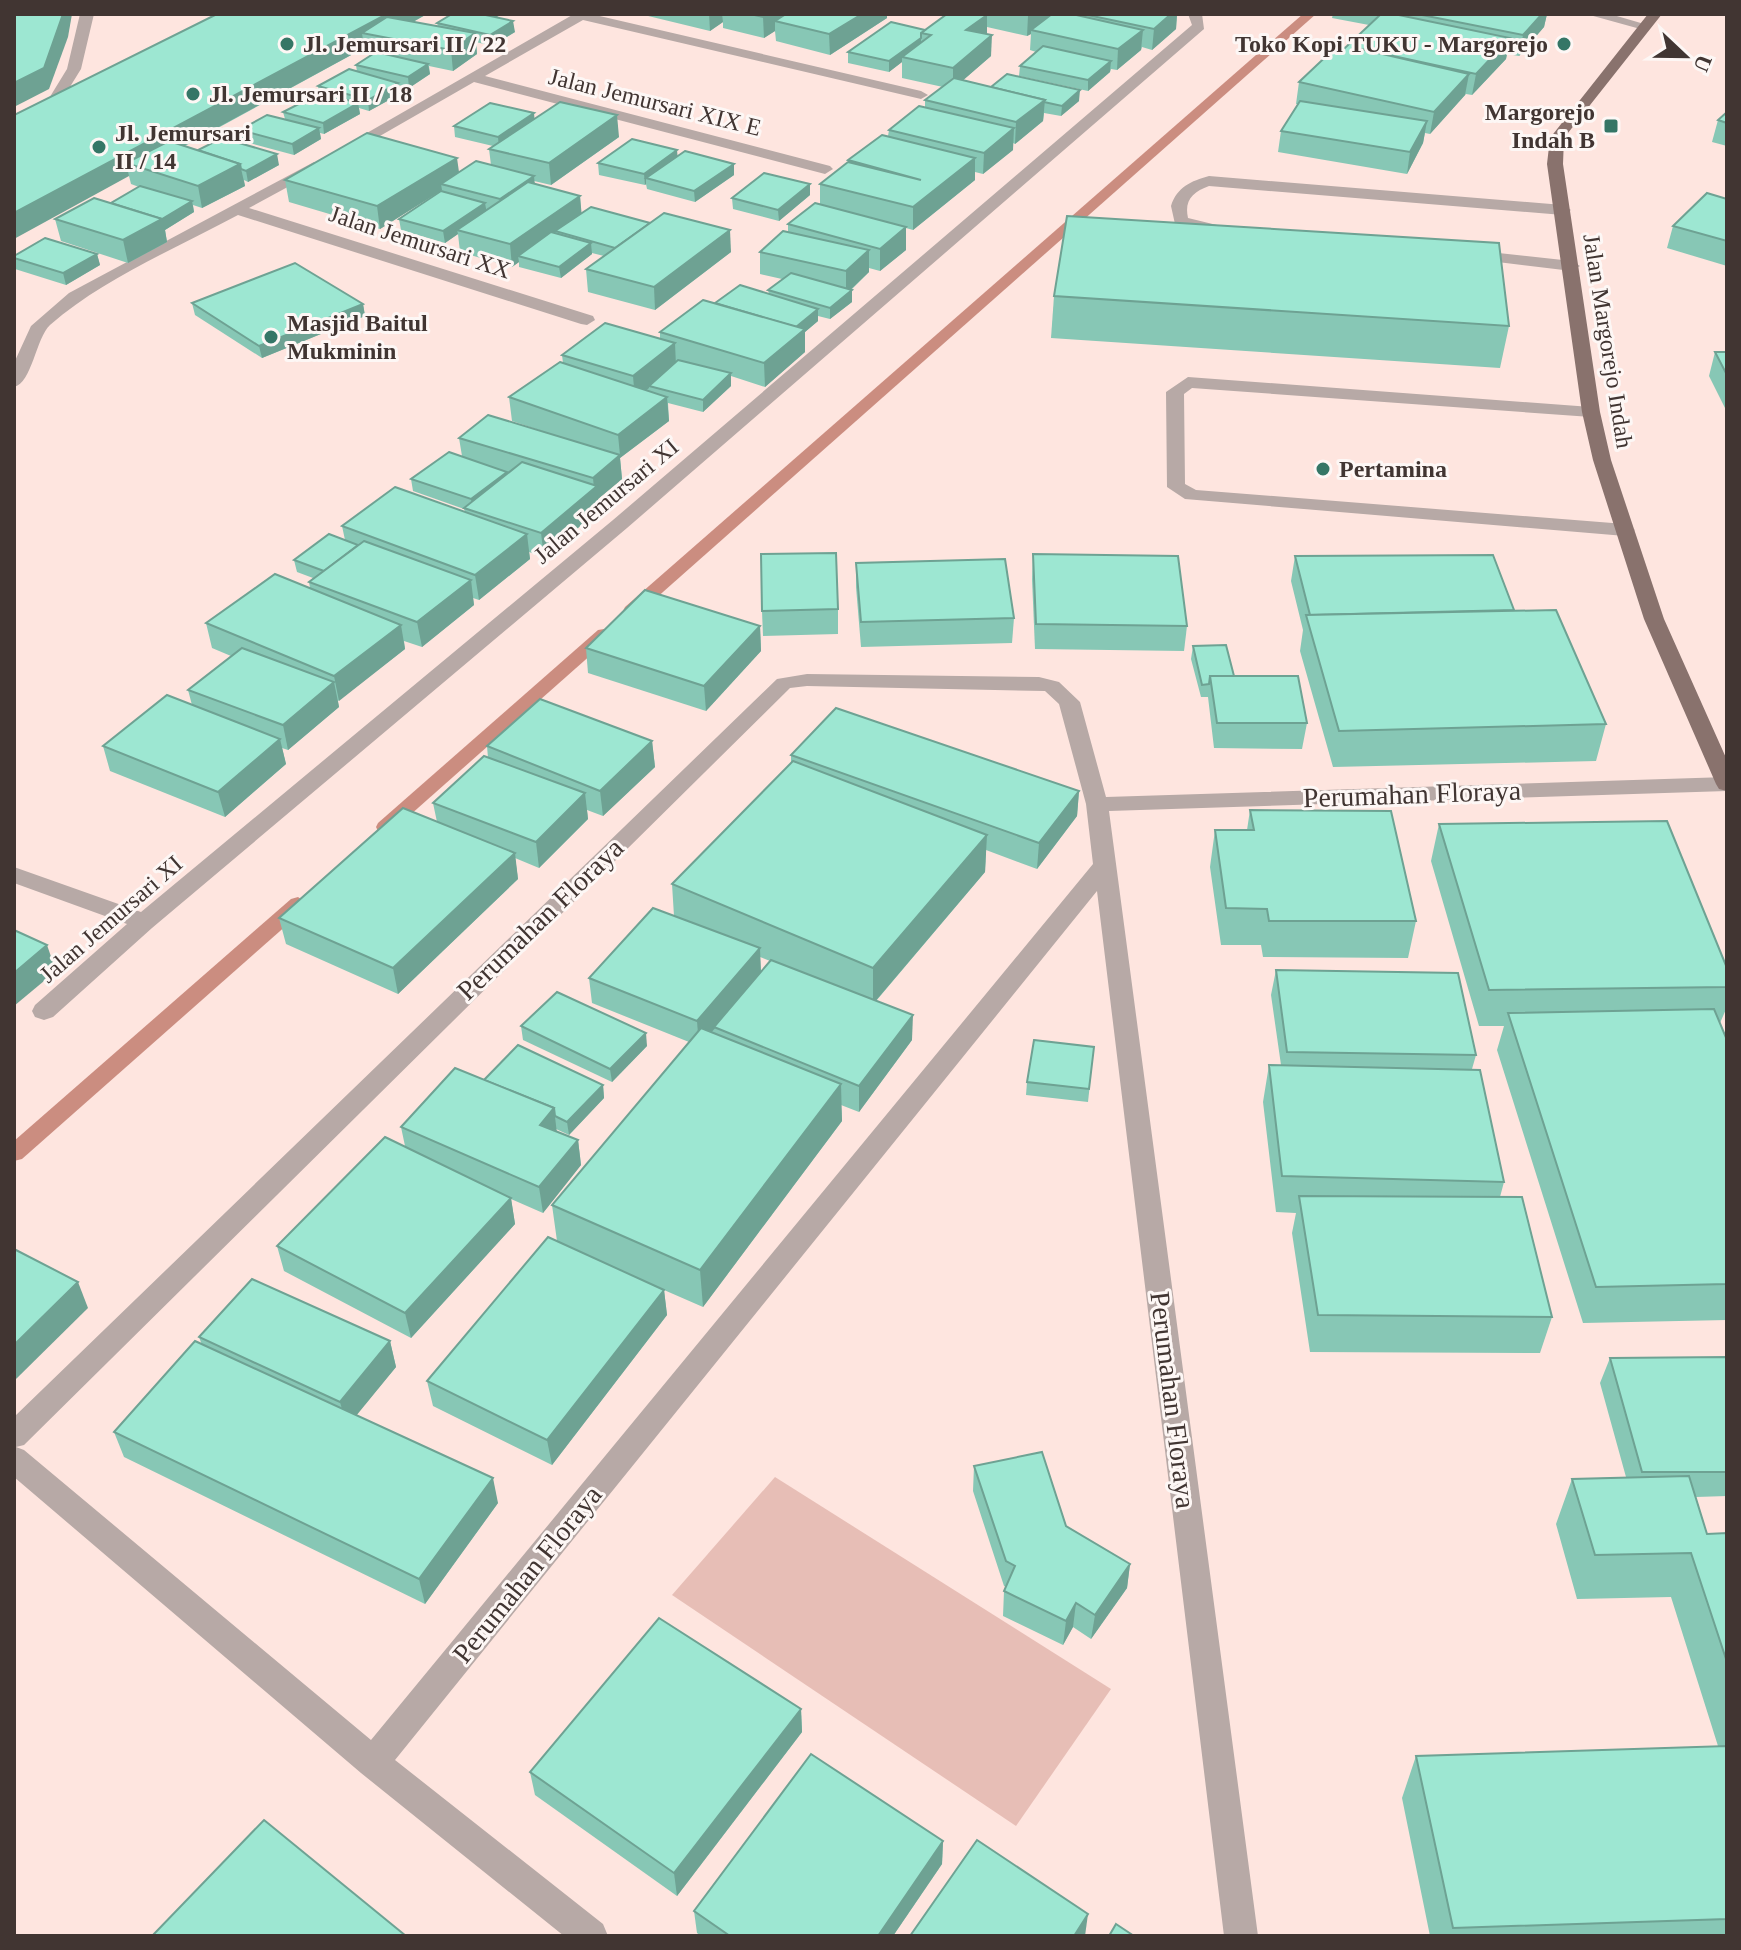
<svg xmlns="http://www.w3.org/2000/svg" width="1741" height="1950" font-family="Georgia,serif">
  <rect width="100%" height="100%" fill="#fee5df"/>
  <!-- green -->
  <polygon fill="#e7beb6" points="775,1477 1111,1689 1016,1826 672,1595"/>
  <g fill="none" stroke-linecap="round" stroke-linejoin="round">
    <!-- stream -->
    <g fill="#cb8d80" fill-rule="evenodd">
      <polygon points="1303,14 1316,14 637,615 625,615 623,611 625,607"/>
      <polygon points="604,629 610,630 612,634 610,638 392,831 378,831 376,827 378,823 598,630"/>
      <polygon points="298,897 308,904 305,909 22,1159 14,1161 14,1141 291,899"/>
    </g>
    <!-- minor -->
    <g fill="#b7a9a6" fill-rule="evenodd">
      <polygon points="80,14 94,14 81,69 60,103 50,103 48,100 67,69"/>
      <polygon points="574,14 591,14 921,91 928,95 921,99 583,20 485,76 830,166 833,169 825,174 474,82 352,152 347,154 339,149"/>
      <polygon points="1188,14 1202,14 1204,29 627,528 152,928 53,1017 44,1020 35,1017 32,1011 35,1005 127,924 14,883 14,867 141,912 613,520 1192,25"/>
      <polygon points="1586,14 1610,14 1651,26 1644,30"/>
      <path d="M314 162 319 164V170L249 208 593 316 595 320 587 325 581 324 238 215C175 249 104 278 50 325 36 338 32 383 14 387V363L31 326 69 293Z"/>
      <path d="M1209 176 1563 205 1571 210 1563 215 1209 186C1193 192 1184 200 1188 218L1225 227V233L1196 232 1175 224 1171 206C1177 187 1191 181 1209 176Z"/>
      <polygon points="1471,250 1572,261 1580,266 1572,271 1465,258 1465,252"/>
      <polygon points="1188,377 1591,407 1600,412 1591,417 1192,388 1184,394 1185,484 1196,490 1625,524 1635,530 1625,536 1185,499 1167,487 1166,392"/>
      <path d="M807 674 1039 677 1059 682 1080 702 1106 797 1727 777V791L1109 811 1258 1936H1224L1097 891 395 1760 603 1924 608 1936H564L361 1773 14 1477V1417L777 679ZM807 686 1045 691 1059 704 1086 804 1093 864 371 1740 24 1450 16 1447 24 1445 790 688Z"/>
    </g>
    <!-- major -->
    <polygon fill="#89726d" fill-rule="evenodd" points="1648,14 1662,14 1564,138 1563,164 1600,412 1611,460 1664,619 1727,760 1727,791 1719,789 1716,784 1644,619 1593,460 1582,412 1547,164 1550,138"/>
  </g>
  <!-- wall -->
  <g fill="#87c7b5" fill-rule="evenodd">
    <polygon points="427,14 413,22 438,26 437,23 452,14 502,14 496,17 515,32 492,46 476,42 477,54 453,71 429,66 430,74 409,88 398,85 400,94 369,111 359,108 360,114 324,134 320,133 321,139 294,155 242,141 240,130 285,119 283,112 319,93 318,86 357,72 356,65 371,55 365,54 364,48 185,146 198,150 279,165 248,182 244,180 245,186 202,208 193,205 194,212 165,230 167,242 128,263 61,241 55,219 111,203 139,187 131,184 129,176 14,115"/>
    <polygon points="644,14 887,14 887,18 830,55 776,41 775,31 764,38 723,28 723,22 710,31 644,15"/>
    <polygon points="947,14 1177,14 1176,29 1152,50 1142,47 1141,50 1117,70 1111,69 1110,72 1088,91 1019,76 1020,66 1036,52 1030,50 1031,34 1027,36 987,27 987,34 991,56 963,80 991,87 1079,101 1061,116 1044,113 1043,121 1015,144 1013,143 1013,150 983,174 975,172 975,180 913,230 906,228 906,250 880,271 869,268 869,272 851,290 852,302 830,319 818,316 818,321 805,332 805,352 765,387 731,376 731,386 703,412 668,403 669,421 620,458 622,479 598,499 599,510 544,557 529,552 530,559 479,600 473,598 474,605 422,647 404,641 405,649 338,701 339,707 288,750 282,748 286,764 225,817 110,771 103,746 192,705 188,690 231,656 212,648 206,623 310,588 309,582 313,578 297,572 294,560 345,540 342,526 465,512 464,509 413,491 411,479 462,456 459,438 542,431 512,421 509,397 563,363 562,355 660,339 660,332 715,303 769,294 768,290 782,279 760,274 760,252 788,232 788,224 820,205 820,184 848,162 848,160 888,136 889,130 925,107 925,100 943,87 902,78 902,62 889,72 848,63 848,52 925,30"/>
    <polygon points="1333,14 1547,14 1544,27 1519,56 1507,54 1506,59 1472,95 1466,94 1430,134 1425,133 1423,143 1407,174 1278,152 1281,131 1298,104 1296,104 1299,82 1345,48 1369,25 1332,18"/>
    <polygon points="1727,112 1727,146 1712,142 1718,120"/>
    <polygon points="534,113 534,119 619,137 551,185 534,181 535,184 580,196 581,213 731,252 655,310 588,292 586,269 604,256 592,253 592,254 561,278 519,267 519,262 512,267 460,252 458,234 445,243 401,230 399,219 442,192 442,190 380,229 289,202 285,180 459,172 491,165 489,149 493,146 455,137 454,126"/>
    <polygon points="677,150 677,156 734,175 695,202 647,189 646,184 645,185 599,175 598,163"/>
    <polygon points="810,184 810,195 779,221 733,209 732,198"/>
    <polygon points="1727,199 1727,266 1667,248 1673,226"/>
    <polygon points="97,254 100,265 66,285 15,269 14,267 14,256"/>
    <polygon points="1054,296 1509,326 1500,368 1051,338"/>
    <polygon points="192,303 363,304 365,316 262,358 195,315"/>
    <polygon points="1715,352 1727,352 1727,412 1709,376"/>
    <polygon points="1033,554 1187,626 1184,651 1035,649 1032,579"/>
    <polygon points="1295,556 1514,610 1606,724 1596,761 1333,767 1300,651 1303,630 1291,581"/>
    <polygon points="856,563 1014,618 1012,643 861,647 856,587"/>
    <polygon points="838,609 838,634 763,636 762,611"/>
    <polygon points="760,626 761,651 706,711 588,673 586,648"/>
    <polygon points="1193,646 1234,676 1307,723 1302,749 1214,748 1208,697 1201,697 1191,659"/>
    <polygon points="652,741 655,767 603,816 587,810 588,819 539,868 515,858 518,879 398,994 286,944 279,918 437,822 433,803 488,758 487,746"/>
    <path d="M791 755 1079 791 1077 816 1037 869 986 850 985 872 876 1001 912 1040 859 1112 841 1105 842 1121 703 1307 664 1290 667 1315 552 1465 433 1406 427 1381 557 1241 552 1205 689 1042 592 1003 589 978 674 916 672 884 791 763ZM760 957 770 961 761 973Z"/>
    <polygon points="1250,810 1416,921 1408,958 1263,957 1261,945 1221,945 1210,867 1215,830 1247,830"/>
    <polygon points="1439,824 1727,968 1727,1007 1720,1023 1727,1040 1727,1320 1583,1323 1497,1050 1504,1026 1479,1026 1431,861"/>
    <polygon points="1276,970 1476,1055 1472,1069 1504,1182 1500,1197 1552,1317 1540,1353 1310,1352 1292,1233 1296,1213 1276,1212 1263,1102 1269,1065 1281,1065 1271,995"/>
    <polygon points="521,1026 647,1046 612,1082 523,1040"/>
    <polygon points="1094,1047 1088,1102 1026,1095 1027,1082"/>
    <polygon points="483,1080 603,1085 604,1098 569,1135 556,1129 557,1132 578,1140 581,1165 543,1213 511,1199 515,1224 411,1338 284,1271 277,1246 405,1146 401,1127"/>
    <polygon points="199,1337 390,1341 396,1367 356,1415 498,1503 425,1604 124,1457 114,1432 202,1345"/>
    <polygon points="1727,1357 1727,1496 1696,1497 1707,1534 1727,1533 1727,1936 1430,1936 1402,1798 1416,1756 1718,1746 1671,1597 1577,1599 1556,1524 1572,1479 1626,1477 1600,1383 1610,1358"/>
    <polygon points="974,1466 1066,1526 1130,1564 1127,1588 1091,1639 1073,1627 1063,1645 1003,1616 1004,1591 1006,1587 1004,1586 973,1491"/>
    <polygon points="801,1709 802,1732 677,1896 535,1795 530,1772"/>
    <polygon points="943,1841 942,1864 893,1936 701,1936 697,1933 694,1911"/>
  </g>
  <!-- shaded-wall -->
  <g fill="#6ea293">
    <polygon points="63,14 72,14 68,37 49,89 14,107 14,83"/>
    <polygon points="387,14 427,14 384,38 362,33 364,48 143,168 126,163 129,176 14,239 14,213"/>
    <polygon points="487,14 502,14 488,22"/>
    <polygon points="709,14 722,14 723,22 710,31"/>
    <polygon points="769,14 801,14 775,21 775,31 764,38 763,17"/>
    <polygon points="862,14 887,14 887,18 830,55 829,34"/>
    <polygon points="1031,14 1059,14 1031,30 1031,34 1027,36 1028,16"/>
    <polygon points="1171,14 1177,14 1176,29 1152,50 1154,29"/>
    <polygon points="1542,14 1547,14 1544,27 1519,56 1523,35"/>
    <polygon points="987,15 987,35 966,30"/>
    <polygon points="513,21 515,32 492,46 490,35"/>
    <polygon points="1143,30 1141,50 1117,70 1118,49"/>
    <polygon points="475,33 477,54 453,71 451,50"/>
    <polygon points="992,35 991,56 953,89 953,68"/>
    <polygon points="921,38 921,48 902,57 902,62 889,72 889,61"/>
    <polygon points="1510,38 1506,59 1472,95 1476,74"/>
    <polygon points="1111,61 1110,72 1088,91 1088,80"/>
    <polygon points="428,64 430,74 409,88 408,77"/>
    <polygon points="1469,74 1465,95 1430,134 1434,112"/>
    <polygon points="398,83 400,94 369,111 368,100"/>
    <polygon points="1080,90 1079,101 1061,116 1062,106"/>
    <polygon points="1045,100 1043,121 1015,144 1016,122"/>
    <polygon points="358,103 360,114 324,134 323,123"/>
    <polygon points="534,113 535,124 499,148 498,137"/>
    <polygon points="617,115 619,137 551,185 549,163"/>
    <polygon points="1427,121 1423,143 1407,174 1410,152"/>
    <polygon points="319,128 321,139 294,155 292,144"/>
    <polygon points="1014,128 1013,150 983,174 984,153"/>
    <polygon points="677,150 678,161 646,178 646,184 645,185 644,174"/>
    <polygon points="277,154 279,165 248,182 246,171"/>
    <polygon points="457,158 460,179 441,184 442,190 380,229 377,206"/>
    <polygon points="975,158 975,180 913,230 913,207"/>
    <polygon points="240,164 245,186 202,208 198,186"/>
    <polygon points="734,164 734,175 695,202 694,191"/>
    <polygon points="534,176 535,187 502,211 500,199"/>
    <polygon points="810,184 810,195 779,221 778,210"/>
    <polygon points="580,196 582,218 555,231 556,236 518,256 519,262 512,267 510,244"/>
    <polygon points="192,201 194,212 165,230 167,242 128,263 123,240"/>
    <polygon points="485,203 487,214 457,230 458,234 445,243 443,231"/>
    <polygon points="906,227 906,250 880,271 880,249"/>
    <polygon points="730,230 731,252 655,310 654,287"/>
    <polygon points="591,243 592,254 561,278 559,267"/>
    <polygon points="869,250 869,272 846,294 846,271"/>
    <polygon points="97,254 100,265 66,285 63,273"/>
    <polygon points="852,290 852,302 830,319 830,308"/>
    <polygon points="363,304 365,316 262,358 259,346"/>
    <polygon points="818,309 818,321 805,332 805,352 765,387 764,363 793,328"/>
    <polygon points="675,343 676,366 649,386 649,388 635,400 633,376"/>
    <polygon points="731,373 731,386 703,412 703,400"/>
    <polygon points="667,397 669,421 620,458 622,479 598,499 599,510 544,557 541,533 594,489 593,478 620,455 618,435"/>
    <polygon points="507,472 508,484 473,512 471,499"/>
    <polygon points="527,534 530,559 479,600 475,575"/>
    <polygon points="471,580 474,605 422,647 417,622"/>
    <polygon points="401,625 405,649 339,701 334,676"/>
    <polygon points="760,626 761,651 706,711 704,686"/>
    <polygon points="334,682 339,707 288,750 283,725"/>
    <polygon points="280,739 286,764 225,817 218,792"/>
    <polygon points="652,741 655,767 603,816 600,791"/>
    <polygon points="1079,791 1077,816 1037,869 1039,843"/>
    <polygon points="585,793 588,819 539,868 536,842"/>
    <polygon points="987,835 985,872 873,1004 873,968"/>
    <polygon points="515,853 518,879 398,994 393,968"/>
    <polygon points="47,945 56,971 14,1006 14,973"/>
    <polygon points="760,948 761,974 699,1047 697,1021"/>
    <polygon points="913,1015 912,1040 859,1112 859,1086"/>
    <polygon points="646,1033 647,1046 612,1082 610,1069"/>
    <polygon points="841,1084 842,1121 703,1307 700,1270"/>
    <polygon points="603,1085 604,1098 569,1135 567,1122"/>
    <polygon points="554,1108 557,1134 540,1125"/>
    <polygon points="578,1140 581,1165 543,1213 539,1187"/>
    <polygon points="511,1198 515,1224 411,1338 405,1313"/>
    <polygon points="78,1282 88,1308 14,1381 14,1345"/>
    <polygon points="664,1290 667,1315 552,1465 547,1440"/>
    <polygon points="390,1341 396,1367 347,1427 340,1402"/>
    <polygon points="493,1478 498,1503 425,1604 419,1579"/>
    <polygon points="1130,1564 1127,1588 1091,1639 1095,1615"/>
    <polygon points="1076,1603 1073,1627 1063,1645 1066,1621"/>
    <polygon points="801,1709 802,1732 677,1896 674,1873"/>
    <polygon points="943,1841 942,1864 893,1936 878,1936"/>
    <polygon points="1088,1914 1085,1936 1074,1936"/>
  </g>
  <!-- building -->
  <g fill="#9de7d2" stroke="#6ea293" stroke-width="2">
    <polygon points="14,14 63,14 44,68 14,83"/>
    <polygon points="217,14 387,14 14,213 14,115"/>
    <polygon points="452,14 481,14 513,21 490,35 437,23"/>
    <polygon points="750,14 769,14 763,17"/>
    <polygon points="786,14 862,14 829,34 775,21"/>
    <polygon points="947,14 987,15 966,30 992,35 953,68 902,57 931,35 921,33"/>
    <polygon points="1052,14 1072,14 1143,30 1118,49 1031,30"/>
    <polygon points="1083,14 1171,14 1154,29"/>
    <polygon points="1381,14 1394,14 1510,38 1476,74 1352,47 1469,74 1434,112 1299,82 1337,46 1345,48"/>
    <polygon points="1417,14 1542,14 1523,35"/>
    <polygon points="387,17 475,33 451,50 362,33"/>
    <polygon points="891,22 925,30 921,33 921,38 889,61 848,52"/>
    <polygon points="1043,46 1111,61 1088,80 1020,66"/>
    <polygon points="376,52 428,64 408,77 356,65"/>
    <polygon points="349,69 398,83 368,100 318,86"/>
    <polygon points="1007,74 1080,90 1062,106 1044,102 1045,100 991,87"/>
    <polygon points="954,78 1045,100 1016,122 925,100"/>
    <polygon points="320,93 358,103 323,123 283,112"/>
    <polygon points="1300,101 1427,121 1410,152 1281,131"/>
    <polygon points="560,102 617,115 549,163 489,149"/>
    <polygon points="490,103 534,113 498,137 454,126"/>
    <polygon points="919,106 1014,128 984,153 889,130"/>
    <polygon points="1727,112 1727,123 1718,120"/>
    <polygon points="267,115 319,128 292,144 240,130"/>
    <polygon points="367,133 457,158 377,206 285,180"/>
    <polygon points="882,135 975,158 913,207 820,184 848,162 921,180 848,160"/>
    <polygon points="222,138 277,154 246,171 241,169 240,164 198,150"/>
    <polygon points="632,139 677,150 644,174 598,163"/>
    <polygon points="169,141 240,164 198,186 126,163"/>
    <polygon points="685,151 734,164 694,191 646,178"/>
    <polygon points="476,161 534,176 500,199 441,184"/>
    <polygon points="764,173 810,184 778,210 732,198"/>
    <polygon points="528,182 580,196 510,244 457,230"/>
    <polygon points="140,186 192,201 162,219 111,203"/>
    <polygon points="441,191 485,203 443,231 399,219"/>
    <polygon points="1707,193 1727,199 1727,241 1673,226"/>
    <polygon points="94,198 162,219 123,240 55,219"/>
    <polygon points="815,203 906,227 880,249 788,224"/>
    <polygon points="591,207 650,223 615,248 555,231"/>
    <polygon points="664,213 730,230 654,287 586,269"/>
    <polygon points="1067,216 1499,243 1509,326 1054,296"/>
    <polygon points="783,231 869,250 846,271 760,252"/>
    <polygon points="551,232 591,243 559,267 518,256"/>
    <polygon points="45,238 97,254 63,273 14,258 14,256"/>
    <polygon points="295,263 363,304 259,346 192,303"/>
    <polygon points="791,273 852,290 830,308 768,290"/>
    <polygon points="740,285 818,309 796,327 715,303"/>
    <polygon points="703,300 805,329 764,363 660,332"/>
    <polygon points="605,323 675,343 633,376 562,355"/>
    <polygon points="1715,352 1727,352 1727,375"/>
    <polygon points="678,360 731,373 703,400 649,386"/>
    <polygon points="560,362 667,397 618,435 509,397"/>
    <polygon points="488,415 620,455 593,478 459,438"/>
    <polygon points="449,452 507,472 471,499 411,479"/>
    <polygon points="522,462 597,486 541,533 464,508"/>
    <polygon points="395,487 527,534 475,575 342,526"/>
    <polygon points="329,534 358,545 324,571 294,560"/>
    <polygon points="364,541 471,580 417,622 309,582"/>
    <polygon points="836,553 838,609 762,611 761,554"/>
    <polygon points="1033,554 1178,556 1187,626 1036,624"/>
    <polygon points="1493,555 1514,610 1310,615 1295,556"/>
    <polygon points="1005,559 1014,618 861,622 856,563"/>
    <polygon points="275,574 401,625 334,676 206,623"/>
    <polygon points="645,590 760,626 704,686 586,648"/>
    <polygon points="1556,610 1606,724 1339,731 1306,615"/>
    <polygon points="1226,645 1234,676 1210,676 1209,684 1202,685 1193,646"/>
    <polygon points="242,648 334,682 283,725 188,690"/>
    <polygon points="1210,676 1298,676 1307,723 1217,723"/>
    <polygon points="167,695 280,739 218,792 103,746"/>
    <polygon points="540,699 652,741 600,791 487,746"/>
    <polygon points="836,708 1079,791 1039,843 791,755"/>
    <polygon points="484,756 585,793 536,842 433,803"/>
    <polygon points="793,761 987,835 873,968 672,884"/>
    <polygon points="403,808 515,853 393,968 279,918"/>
    <polygon points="1250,810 1391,811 1416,921 1269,921 1267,909 1226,908 1215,830 1254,830"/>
    <polygon points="1667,821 1727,968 1727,987 1489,990 1439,824"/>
    <polygon points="653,908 760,948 697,1021 589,978"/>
    <polygon points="14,930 47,945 14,973"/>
    <polygon points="771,960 913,1015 859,1086 714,1027"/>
    <polygon points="1276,970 1458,973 1476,1055 1287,1052"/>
    <polygon points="557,992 646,1033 610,1069 521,1026"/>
    <polygon points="1714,1009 1727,1040 1727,1284 1596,1287 1508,1013"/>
    <polygon points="701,1028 841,1084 700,1270 552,1205"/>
    <polygon points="1034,1040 1094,1047 1089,1089 1027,1082"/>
    <polygon points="518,1045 603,1085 567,1122 555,1116 554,1108 484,1080"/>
    <polygon points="1269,1065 1480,1070 1504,1182 1282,1176"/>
    <polygon points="455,1068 554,1108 540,1125 578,1140 539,1187 401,1127"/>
    <polygon points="385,1137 511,1198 405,1313 277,1246"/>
    <polygon points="1299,1196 1522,1197 1552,1317 1318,1315"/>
    <polygon points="548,1237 664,1290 547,1440 427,1381"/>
    <polygon points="14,1249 78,1282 14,1345"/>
    <polygon points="252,1279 390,1341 340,1402 199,1337"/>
    <polygon points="195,1341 493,1478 419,1579 114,1432"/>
    <polygon points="1727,1357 1727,1472 1642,1472 1610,1358"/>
    <polygon points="1042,1452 1066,1526 1130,1564 1095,1615 1076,1603 1066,1621 1004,1591 1015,1566 1006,1561 974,1466"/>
    <polygon points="1689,1476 1707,1534 1727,1533 1727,1662 1691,1553 1595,1555 1572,1479"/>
    <polygon points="659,1618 801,1709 674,1873 530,1772"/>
    <polygon points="1727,1746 1727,1919 1453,1928 1416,1756"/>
    <polygon points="811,1754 943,1841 878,1936 730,1936 694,1911"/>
    <polygon points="264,1820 406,1936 152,1936"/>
    <polygon points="977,1840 1088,1914 1074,1936 910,1936"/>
    <polygon points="1116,1924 1134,1936 1109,1936"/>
  </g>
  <!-- markers -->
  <g fill="#357666" stroke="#fdf7f5" stroke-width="3">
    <circle cx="287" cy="44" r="8"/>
    <circle cx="1564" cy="44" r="8"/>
    <circle cx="193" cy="94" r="8"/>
    <rect x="1603" y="118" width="16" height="16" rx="4"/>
    <circle cx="99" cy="147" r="8"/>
    <circle cx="271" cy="337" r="8"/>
    <circle cx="1323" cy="469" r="8"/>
  </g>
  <g text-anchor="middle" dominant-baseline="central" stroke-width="6" stroke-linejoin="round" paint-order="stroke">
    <!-- far-poi labels -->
    <g font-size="24" font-weight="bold" fill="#413532" stroke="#fdf7f5" text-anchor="start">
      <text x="303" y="44">Jl. Jemursari II / 22</text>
      <text x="1548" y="44" text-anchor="end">Toko Kopi TUKU - Margorejo</text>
      <text x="209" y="94">Jl. Jemursari II / 18</text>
      <text x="1595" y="112" text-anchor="end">Margorejo<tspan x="1595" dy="28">Indah B</tspan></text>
      <text x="115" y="133">Jl. Jemursari<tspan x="115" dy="28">II / 14</tspan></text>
      <text x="287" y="323">Masjid Baitul<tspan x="287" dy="28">Mukminin</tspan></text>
      <text x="1339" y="469">Pertamina</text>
    </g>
    <!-- far-street labels -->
    <g font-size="24" fill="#413532" stroke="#fdf7f5">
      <text transform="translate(655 102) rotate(14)">Jalan Jemursari XIX E</text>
      <text transform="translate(420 242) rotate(18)">Jalan Jemursari XX</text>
      <text transform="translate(1608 341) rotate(81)">Jalan Margorejo Indah</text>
      <text transform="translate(606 501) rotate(-40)">Jalan Jemursari XI</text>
      <text transform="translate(111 919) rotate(-41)">Jalan Jemursari XI</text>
    </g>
    <!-- street labels -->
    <g font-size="28" fill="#413532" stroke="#fdf7f5">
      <text transform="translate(1412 794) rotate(-2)">Perumahan Floraya</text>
      <text transform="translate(540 919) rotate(-44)">Perumahan Floraya</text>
      <text transform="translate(1173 1400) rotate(83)">Perumahan Floraya</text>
      <text transform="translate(527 1574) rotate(-51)">Perumahan Floraya</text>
    </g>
  </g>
  <!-- border -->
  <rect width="1741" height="1950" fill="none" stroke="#413532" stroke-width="32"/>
  <!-- north arrow -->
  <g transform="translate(1685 56) rotate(112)" stroke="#fdf7f5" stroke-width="6" paint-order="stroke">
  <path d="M0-6L14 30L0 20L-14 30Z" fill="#413532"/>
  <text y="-12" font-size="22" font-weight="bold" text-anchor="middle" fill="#413532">U</text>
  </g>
</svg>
